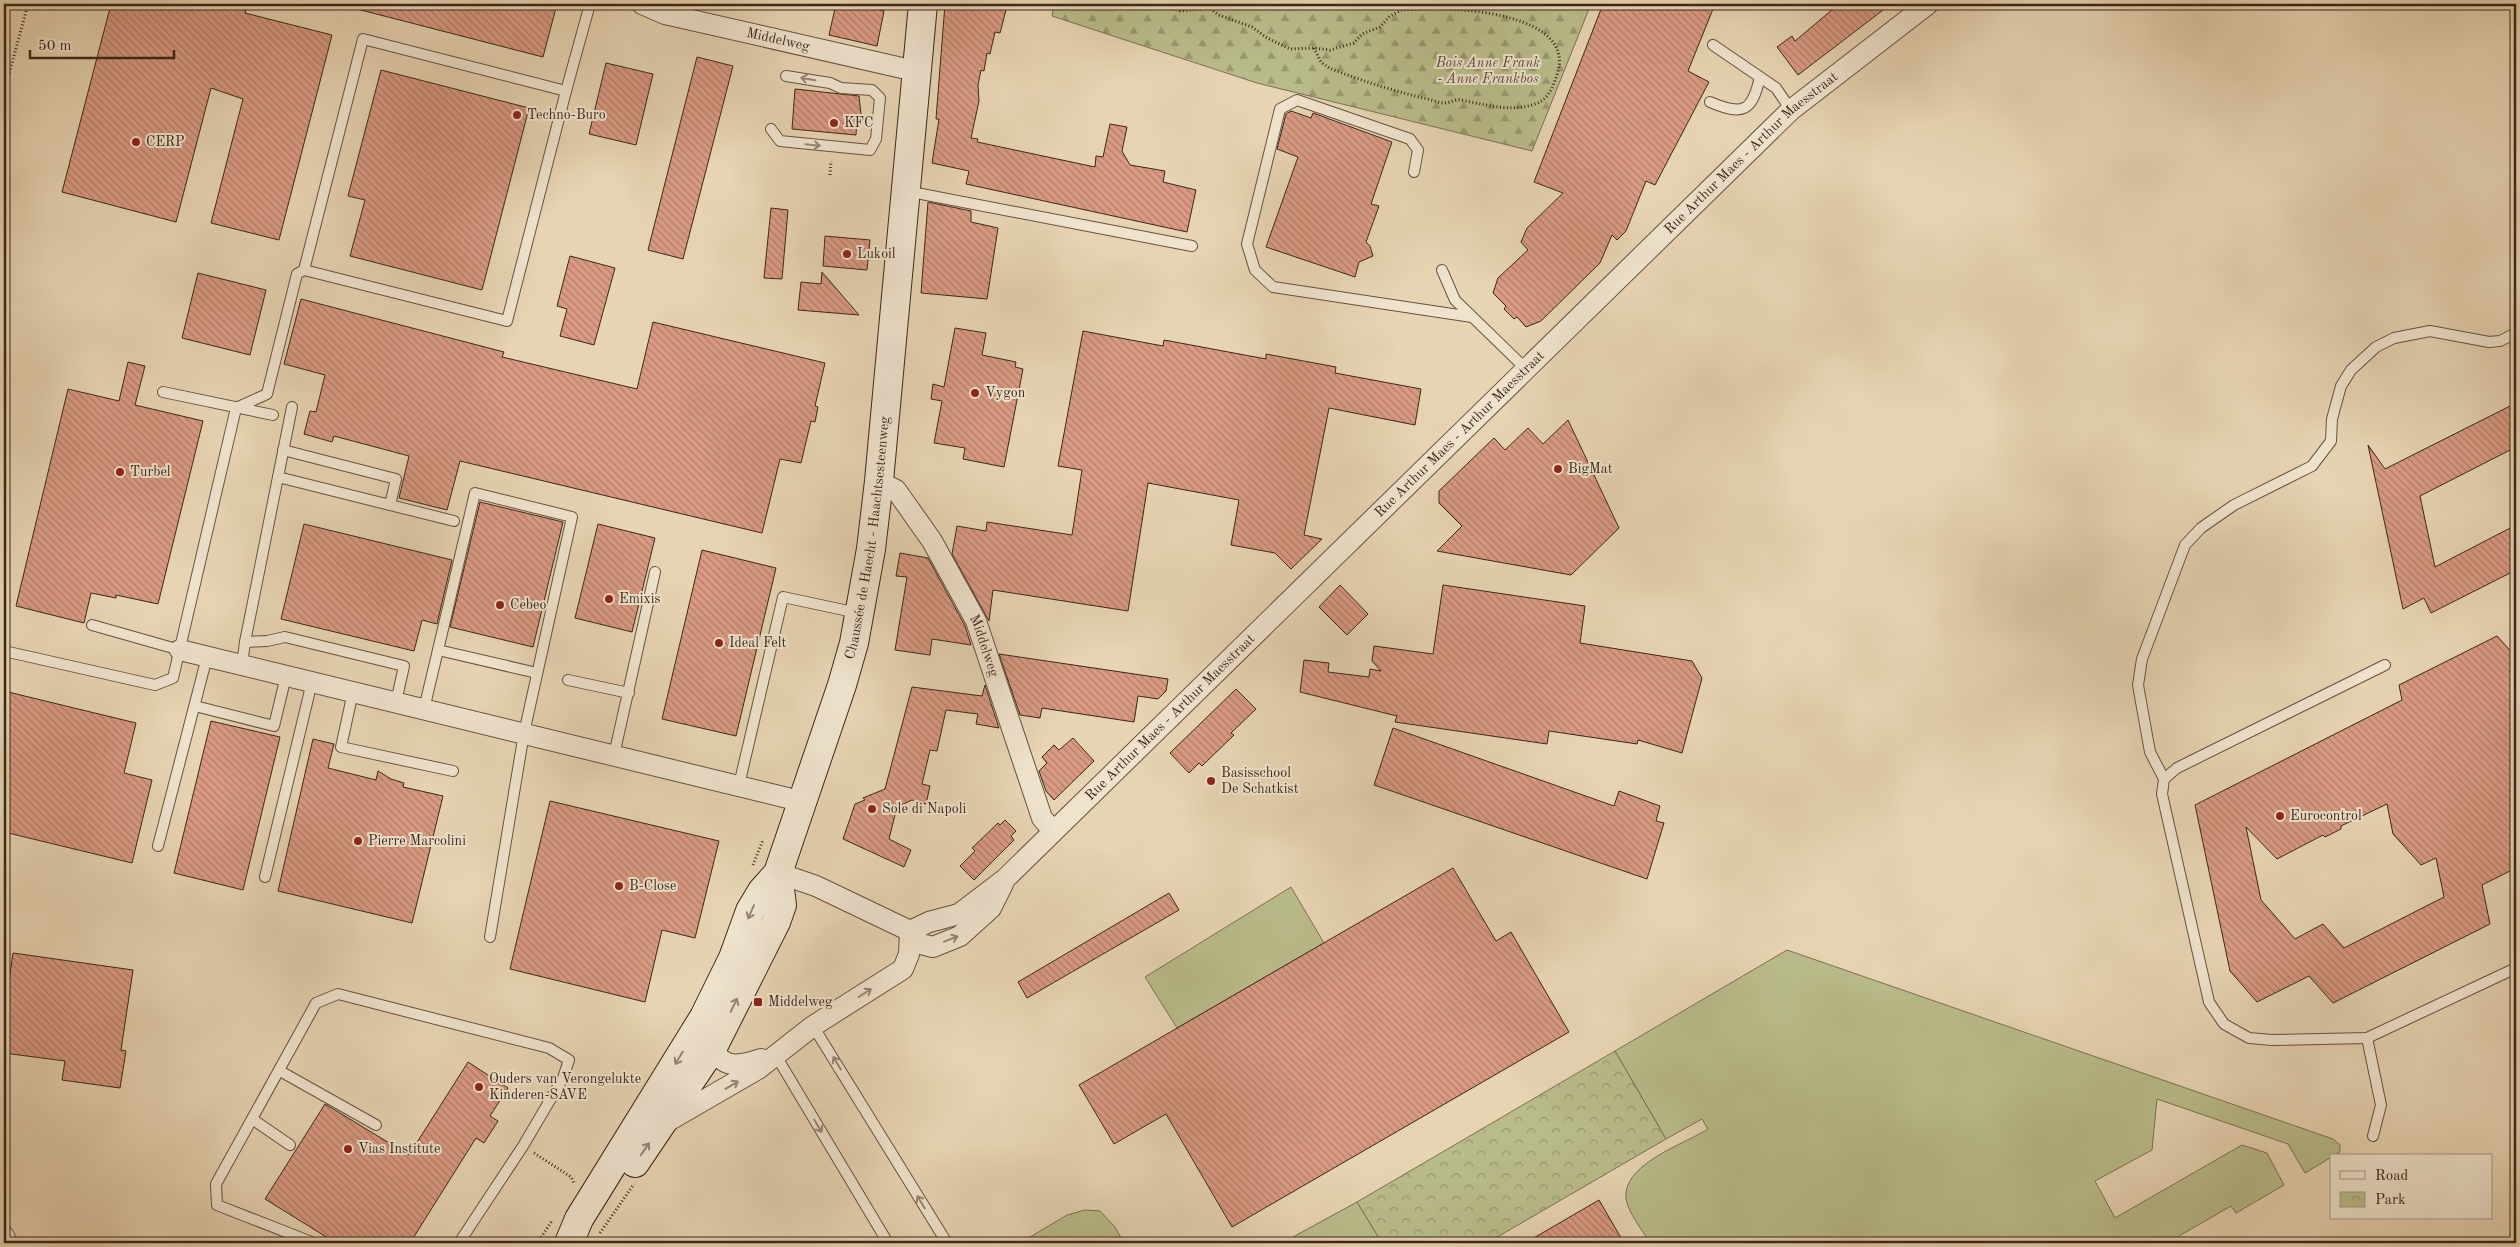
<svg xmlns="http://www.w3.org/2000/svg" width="2520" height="1247" font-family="'Old Standard TT',serif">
  <defs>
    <pattern id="forest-firs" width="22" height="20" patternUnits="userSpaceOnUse" patternTransform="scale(1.25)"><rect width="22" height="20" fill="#b9bc8a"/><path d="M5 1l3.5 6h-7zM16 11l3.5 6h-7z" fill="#989970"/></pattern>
    <pattern id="park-crowns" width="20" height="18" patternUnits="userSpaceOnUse" patternTransform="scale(1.25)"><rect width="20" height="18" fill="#b9bc8a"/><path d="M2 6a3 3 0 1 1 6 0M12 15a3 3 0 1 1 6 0" fill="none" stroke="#989970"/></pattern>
    <pattern id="building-back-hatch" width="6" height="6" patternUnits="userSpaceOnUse" patternTransform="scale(1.25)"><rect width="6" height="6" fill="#da9a83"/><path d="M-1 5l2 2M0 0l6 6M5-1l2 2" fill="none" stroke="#b27e6a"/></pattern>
  </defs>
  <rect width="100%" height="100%" fill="#e7d4b3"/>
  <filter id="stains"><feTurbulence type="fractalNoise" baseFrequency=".004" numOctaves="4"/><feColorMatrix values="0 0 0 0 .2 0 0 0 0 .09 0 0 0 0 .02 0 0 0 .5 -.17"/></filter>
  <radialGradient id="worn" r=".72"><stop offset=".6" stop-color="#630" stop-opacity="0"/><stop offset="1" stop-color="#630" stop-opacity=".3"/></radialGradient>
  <!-- grass -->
  <g fill="#b9bc8a" stroke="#7a7252">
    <polygon points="1291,887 1324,943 1177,1028 1145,977"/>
    <path d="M1787 950 2333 1139 2340 1145V1152L2305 1173 2288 1144 2157 1099 2152 1150 2095 1181 2115 1218 2242 1145 2267 1153 2284 1185 2236 1213 2231 1206 2167 1243H1650C1643 1231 1633 1219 1628 1206 1613 1167 1683 1145 1708 1129L1702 1119 1666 1139 1615 1051Z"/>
    <polygon points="1357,1202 1382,1243 1282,1243"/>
    <polygon points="1085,1210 1100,1211 1115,1227 1124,1243 1082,1243 1075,1239 1065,1239 1051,1243 1020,1243 1067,1215"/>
  </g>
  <!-- forest -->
  <polygon fill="url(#forest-firs)" stroke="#7a7252" points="1054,4 1591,4 1532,151 1257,83 1052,16"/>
  <!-- park -->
  <polygon fill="url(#park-crowns)" stroke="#7a7252" points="1615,1051 1666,1139 1487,1243 1382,1243 1357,1202"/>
  <!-- building -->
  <g fill="url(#building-back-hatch)" stroke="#3b271a" fill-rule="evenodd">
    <polygon points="111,4 247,4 245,13 332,35 279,240 211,223 243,99 211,88 176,222 62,192"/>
    <polygon points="357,4 557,4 543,57 357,9"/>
    <polygon points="836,4 878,4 877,9 884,11 877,46 829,35"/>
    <polygon points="945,4 1000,4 999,8 1006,10 1000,33 995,32 990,54 987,53 984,71 981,70 978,85 979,101 971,138 978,139 977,142 1095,167 1096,156 1103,157 1110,124 1127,127 1122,151 1130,165 1165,171 1163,182 1196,190 1187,232 966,184 969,171 932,163 939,119 936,119"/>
    <polygon points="1603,4 1715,4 1688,71 1709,82 1655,185 1646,181 1626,231 1617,240 1612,235 1600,263 1541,321 1526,327 1517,317 1514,319 1504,309 1506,306 1493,293 1498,278 1528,250 1521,242 1527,228 1563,193 1534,182"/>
    <polygon points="1839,4 1891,4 1798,75 1777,47 1792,36 1795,41"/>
    <polygon points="697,57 733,66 683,259 648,250"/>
    <polygon points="606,63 653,74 636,145 589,134"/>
    <polygon points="381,70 529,108 482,290 350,256 365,200 348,196"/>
    <polygon points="795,89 859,96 861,114 857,117 856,135 792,129"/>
    <polygon points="1291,111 1311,118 1313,113 1392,142 1371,204 1379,206 1366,242 1370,246 1373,256 1359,262 1355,277 1266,247 1298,157 1277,149 1286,114"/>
    <polygon points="928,202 971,211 971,222 998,228 987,299 921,293"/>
    <polygon points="771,208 788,210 782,279 764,278"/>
    <polygon points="825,236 870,240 867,270 823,266"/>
    <polygon points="570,256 615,268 594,345 560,336 567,309 557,306"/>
    <polygon points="822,272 859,315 798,310 801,282 821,284"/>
    <polygon points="198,273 266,290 250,355 182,338"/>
    <polygon points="301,299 504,352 502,357 637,389 653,322 825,363 815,406 818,407 815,422 811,421 801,463 780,459 762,533 460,461 447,510 399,498 409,456 334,436 332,442 304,434 310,411 316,412 325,375 284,364"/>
    <polygon points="955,328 986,333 982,355 1016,362 1015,367 1023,369 1004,467 963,459 965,448 934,443 942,401 931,399 933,384 944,387"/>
    <polygon points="1083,331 1163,346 1164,340 1266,359 1266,354 1336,367 1335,373 1421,389 1415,425 1329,408 1304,535 1322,539 1291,569 1275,553 1231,545 1239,500 1148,483 1128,611 993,590 989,621 952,554 957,526 986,531 987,522 1072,535 1082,470 1058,466"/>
    <polygon points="128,362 145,366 135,405 203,421 158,604 116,595 116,598 91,593 84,623 16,606 68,389 119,401"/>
    <polygon points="2516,403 2516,447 2420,496 2435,567 2516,525 2516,570 2431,613 2424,598 2403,609 2368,445 2385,469"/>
    <polygon points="1568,420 1619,528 1571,575 1437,551 1462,526 1439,503 1439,491 1494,438 1505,450 1528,428 1543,444"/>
    <polygon points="480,502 563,522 533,647 450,627"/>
    <polygon points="304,524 452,560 437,624 422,620 414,651 281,619"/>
    <polygon points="598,524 655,538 632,632 575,618"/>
    <polygon points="702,550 776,568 736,736 662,719"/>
    <polygon points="900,553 928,558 965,626 971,645 932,639 930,655 895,650 907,577 896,576"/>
    <polygon points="1340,585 1368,614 1347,635 1319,607"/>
    <polygon points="1443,585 1585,606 1580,643 1692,661 1702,678 1682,753 1638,740 1637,744 1549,731 1547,744 1395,722 1397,716 1300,692 1304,660 1329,663 1328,672 1369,677 1370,669 1381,671 1372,661 1374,646 1433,654"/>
    <path d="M2497 636 2516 657V868L2482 885 2490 924 2333 1003 2309 976 2257 1002 2230 971 2195 805 2402 700 2399 685ZM2387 804 2393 834 2421 865 2436 858 2444 897 2344 948 2323 924 2295 939 2261 900 2246 827 2277 859 2323 835 2325 837 2341 829V826Z"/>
    <polygon points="999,654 1168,679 1166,691 1158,699 1138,696 1134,722 1042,708 1040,718 1020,715"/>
    <polygon points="985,685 999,728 976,724 978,714 946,710 937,751 930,750 922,784 930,786 926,804 912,800 897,807 889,839 911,850 904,867 843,839 855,804 865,800 863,798 885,789 912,687 982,696"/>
    <polygon points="1236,689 1256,709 1231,733 1234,735 1202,766 1199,763 1189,773 1170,753"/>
    <polygon points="4,691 136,723 124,773 152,780 132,863 4,832"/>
    <polygon points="211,721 280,737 243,890 174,873"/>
    <polygon points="1393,728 1614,806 1619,791 1660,806 1656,821 1664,823 1647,879 1374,785"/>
    <polygon points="1073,738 1094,761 1054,800 1046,791 1039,771 1047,763 1042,757 1054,745 1059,750"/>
    <polygon points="313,739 334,744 328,768 376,780 378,771 391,779 404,783 403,787 443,796 412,923 278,891"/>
    <polygon points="550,801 719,841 695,938 662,930 645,1002 510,969"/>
    <polygon points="1005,820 1016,831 1011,836 1014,840 974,880 960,866 975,851 972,848 998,823 1000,825"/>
    <polygon points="1453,868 1496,941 1511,932 1569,1032 1232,1227 1166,1114 1114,1144 1079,1085"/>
    <polygon points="1169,893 1179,910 1027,998 1018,982"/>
    <polygon points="13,953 133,970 121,1050 126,1051 120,1088 62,1080 65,1061 4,1053 4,1016"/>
    <polygon points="468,1062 508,1088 490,1116 498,1121 484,1143 476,1138 410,1243 336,1243 265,1199 325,1104 409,1155"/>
    <polygon points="1599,1200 1624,1243 1525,1243"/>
  </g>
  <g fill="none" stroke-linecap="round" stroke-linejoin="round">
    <defs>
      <g id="service">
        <polygon points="363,39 566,91 507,321 304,270"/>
        <polyline points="1713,45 1776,88 1791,110"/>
        <polyline points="566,91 590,4"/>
        <path d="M1710 102C1743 116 1752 112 1760 77"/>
        <polyline points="771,129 780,141 870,150 876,139 880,98 872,90 841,88 830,83 786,76"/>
        <polyline points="1414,172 1418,150 1410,139 1297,100 1280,109 1247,244 1255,270 1273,287 1472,317"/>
        <polyline points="906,191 1192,246"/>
        <polyline points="1442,270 1455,300 1526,369"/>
        <polyline points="163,392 273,415"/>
        <polyline points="283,450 396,479 390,505"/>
        <polyline points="278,477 292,407"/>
        <polyline points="92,625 180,650"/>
        <polyline points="245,642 267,641 285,637 404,666 396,702"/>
        <polyline points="438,650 475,493 572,517 524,733 490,937"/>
        <polyline points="4,651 155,685 173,678 236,408 267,394 297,274 304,270"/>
        <polyline points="242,665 245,642 278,477 454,521"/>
        <polyline points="2385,665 2177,768 2164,779 2162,794 2209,1002 2224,1024 2249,1038 2272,1040 2367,1038 2516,968"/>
        <polyline points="568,680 629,693"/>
        <polyline points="353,692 341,747 453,771"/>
        <polyline points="195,706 274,726 286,676"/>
        <polyline points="424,709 438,650 537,673"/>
        <polyline points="614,755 655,572"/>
        <polyline points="2164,779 2150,752 2138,685 2142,659 2185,545 2201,528 2234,505 2312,466 2331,441 2332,419 2341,386 2351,370 2376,347 2394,338 2430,331 2489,342 2500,341 2516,333"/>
        <polyline points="739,785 783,597 858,613"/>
        <polyline points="158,846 207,657"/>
        <polyline points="265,877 312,682"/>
        <polyline points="813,1026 947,1243"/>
        <polyline points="2367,1038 2381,1105 2373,1136"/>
        <polyline points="775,1054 888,1243"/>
        <polyline points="280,1071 376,1125"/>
        <polyline points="252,1119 290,1145"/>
        <polyline points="314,1243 217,1205 216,1184 316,1003 338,994 549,1048 569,1060 563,1078 523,1146 459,1243"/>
      </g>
      <g id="minor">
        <path id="s1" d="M642 4 665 14 915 71"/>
        <path id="s2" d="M879 481 896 490 932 541 976 621 1042 818 1053 831"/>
        <polyline points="180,650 804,802"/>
        <polyline points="778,873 816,886 910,931 921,944 933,947 960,936 991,908 1003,884"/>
        <path id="s3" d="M910 931 929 922 959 914 1005 879 1791 110 1928 4"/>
        <path d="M708 1038C720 1069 734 1068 761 1059"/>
        <polyline points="663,1124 758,1069 813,1026 903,969 909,954 910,931"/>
        <polyline points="4,1236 7,1243"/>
      </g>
      <g id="secondary">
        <polyline points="635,1163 712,1049 776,922 782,905 778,873"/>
        <path id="s4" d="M569 1243 579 1219 704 1017 733 958 750 911 762 891 778 873 842 685 854 643 871 549 879 481 923 4"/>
      </g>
    </defs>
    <!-- service casing -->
    <use href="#service" stroke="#665240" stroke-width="12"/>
    <!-- minor casing -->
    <use href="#minor" stroke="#665240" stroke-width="22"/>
    <!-- secondary casing -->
    <use href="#secondary" stroke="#3b271a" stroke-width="30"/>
    <!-- path -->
    <g stroke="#3b271a" stroke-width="3" stroke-dasharray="1 2.5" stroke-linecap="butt">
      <polyline points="1167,4 1180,11 1209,8 1219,15 1252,27 1267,38 1290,49 1314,48 1330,50 1354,43 1362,34 1380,27 1389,17 1401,10 1419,9 1426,4"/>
      <path d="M1314 48 1321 62 1329 68C1360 80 1390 90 1423 98 1430 99 1438 103 1445 103 1450 103 1455 99 1460 100 1485 104 1510 113 1535 104 1548 100 1553 87 1557 75 1578 13 1457 7 1419 9"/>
      <polyline points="4,93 28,4"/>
      <polyline points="830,175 831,161"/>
      <polyline points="753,865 763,840"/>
      <polyline points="534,1153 571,1177 574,1183"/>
      <polyline points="600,1233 634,1184"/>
      <polyline points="537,1243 552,1221"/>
    </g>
    <!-- service -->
    <use href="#service" stroke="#efe3ce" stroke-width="10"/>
    <!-- minor -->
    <use href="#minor" stroke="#efe3ce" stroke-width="20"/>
    <!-- secondary -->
    <use href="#secondary" stroke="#efe3ce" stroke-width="28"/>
  </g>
  <!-- one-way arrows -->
  <defs><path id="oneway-shaft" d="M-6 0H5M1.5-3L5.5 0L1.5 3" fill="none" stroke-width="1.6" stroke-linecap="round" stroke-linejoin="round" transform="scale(1.25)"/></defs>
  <g stroke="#958574">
    <use href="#oneway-shaft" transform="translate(808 79) rotate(-170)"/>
    <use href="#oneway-shaft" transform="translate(813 145) rotate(6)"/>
    <use href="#oneway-shaft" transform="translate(751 912) rotate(114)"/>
    <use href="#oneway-shaft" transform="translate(951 939) rotate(-21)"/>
    <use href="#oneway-shaft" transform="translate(865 993) rotate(-32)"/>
    <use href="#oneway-shaft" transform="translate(734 1005) rotate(-64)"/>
    <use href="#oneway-shaft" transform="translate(679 1058) rotate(121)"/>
    <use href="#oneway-shaft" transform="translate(837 1063) rotate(-121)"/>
    <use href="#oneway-shaft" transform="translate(732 1085) rotate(-31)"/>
    <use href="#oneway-shaft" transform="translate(818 1126) rotate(59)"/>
    <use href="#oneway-shaft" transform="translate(645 1149) rotate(-55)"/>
    <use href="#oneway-shaft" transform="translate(921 1202) rotate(-121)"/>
  </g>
  <!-- markers -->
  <g fill="#8f2418" stroke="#efe3ce" stroke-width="2">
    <circle cx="517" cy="115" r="5"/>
    <circle cx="834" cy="123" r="5"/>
    <circle cx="136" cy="142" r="5"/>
    <circle cx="847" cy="254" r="5"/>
    <circle cx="975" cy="393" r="5"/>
    <circle cx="1558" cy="469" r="5"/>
    <circle cx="120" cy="472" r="5"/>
    <circle cx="609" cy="599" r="5"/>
    <circle cx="500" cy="605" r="5"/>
    <circle cx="719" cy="643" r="5"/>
    <circle cx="1211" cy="781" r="5"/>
    <circle cx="872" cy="809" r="5"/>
    <circle cx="2280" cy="816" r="5"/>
    <circle cx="358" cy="841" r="5"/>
    <circle cx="619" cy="886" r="5"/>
    <rect x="753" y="997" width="10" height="10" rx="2.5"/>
    <circle cx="479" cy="1087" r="5"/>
    <circle cx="348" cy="1149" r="5"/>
  </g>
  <g text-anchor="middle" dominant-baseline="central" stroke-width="4" stroke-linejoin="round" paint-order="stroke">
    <!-- street labels -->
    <g font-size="14" fill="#3b271a" stroke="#efe3ce">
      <text stroke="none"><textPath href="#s1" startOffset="141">Middelweg</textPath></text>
      <text stroke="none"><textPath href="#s3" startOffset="1151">Rue Arthur Maes - Arthur Maesstraat</textPath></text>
      <text stroke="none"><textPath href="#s3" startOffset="746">Rue Arthur Maes - Arthur Maesstraat</textPath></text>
      <text stroke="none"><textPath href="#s4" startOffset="775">Chaussée de Haecht - Haachtsesteenweg</textPath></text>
      <text stroke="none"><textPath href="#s2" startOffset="199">Middelweg</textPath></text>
      <text stroke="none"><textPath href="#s3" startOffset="341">Rue Arthur Maes - Arthur Maesstraat</textPath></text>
    </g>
    <!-- park labels -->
    <g font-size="14" font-style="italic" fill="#5a4c36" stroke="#efe3ce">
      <text x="1488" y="63">Bois Anne Frank<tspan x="1488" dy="16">- Anne Frankbos</tspan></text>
    </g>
    <!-- poi labels -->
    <g font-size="14" fill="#3b271a" stroke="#efe3ce" text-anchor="start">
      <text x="527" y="115">Techno-Buro</text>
      <text x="844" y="123">KFC</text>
      <text x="146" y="142">CERP</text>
      <text x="857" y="254">Lukoil</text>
      <text x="985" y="393">Vygon</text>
      <text x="1568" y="469">BigMat</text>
      <text x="130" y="472">Turbel</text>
      <text x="619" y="599">Emixis</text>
      <text x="510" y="605">Cebeo</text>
      <text x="729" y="643">Ideal Felt</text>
      <text x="1221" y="773">Basisschool<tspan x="1221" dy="16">De Schatkist</tspan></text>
      <text x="882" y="809">Sole di Napoli</text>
      <text x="2290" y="816">Eurocontrol</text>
      <text x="368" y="841">Pierre Marcolini</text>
      <text x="629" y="886">B-Close</text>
      <text x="768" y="1002">Middelweg</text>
      <text x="489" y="1079">Ouders van Verongelukte<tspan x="489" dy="16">Kinderen-SAVE</tspan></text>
      <text x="358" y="1149">Vias Institute</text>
    </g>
  </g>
  <!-- margin -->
  <rect width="2520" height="1247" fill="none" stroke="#e7d4b3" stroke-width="20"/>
  <rect x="5" y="5" width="2510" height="1237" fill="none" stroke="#3b271a" stroke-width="2.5"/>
  <rect x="10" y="10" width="2500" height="1227" fill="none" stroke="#3b271a"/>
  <!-- legend -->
  <rect x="2330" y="1154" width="162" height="65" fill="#efe3ce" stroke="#a79886"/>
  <rect x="2340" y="1171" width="25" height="8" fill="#efe3ce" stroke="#a79886"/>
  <text x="2375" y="1180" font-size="15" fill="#3b271a">Road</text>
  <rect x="2340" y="1192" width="25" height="15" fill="url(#park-crowns)" stroke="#a79886"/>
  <text x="2375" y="1204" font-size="15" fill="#3b271a">Park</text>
  <!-- scale -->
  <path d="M30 50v8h144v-8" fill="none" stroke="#3b271a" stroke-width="2.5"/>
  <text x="38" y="50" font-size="15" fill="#3b271a" stroke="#efe3ce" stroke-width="4" paint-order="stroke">50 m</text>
  <rect width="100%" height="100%" filter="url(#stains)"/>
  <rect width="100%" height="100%" fill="url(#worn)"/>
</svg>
